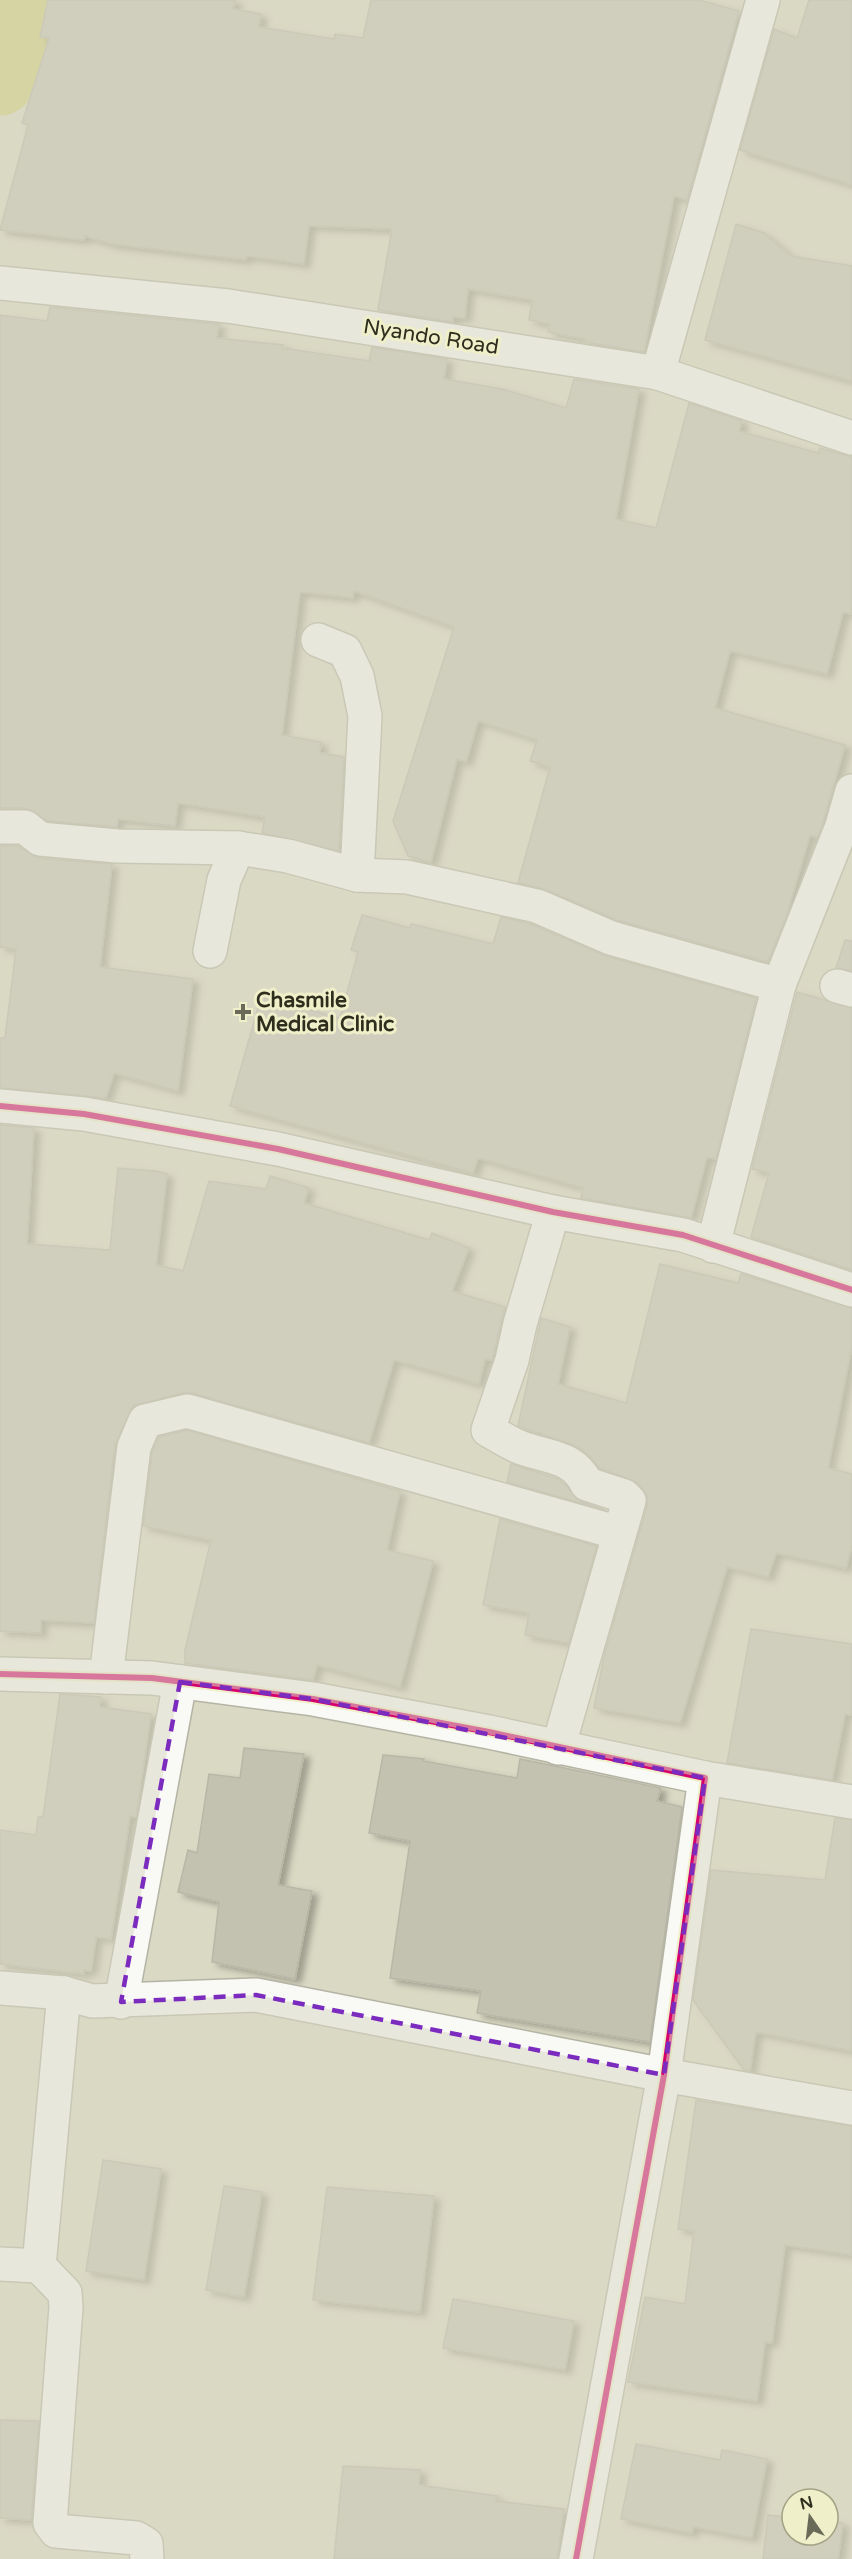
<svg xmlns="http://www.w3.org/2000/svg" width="852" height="2559" font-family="'Varela Round',sans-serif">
  <defs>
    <filter id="shadow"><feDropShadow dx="6" dy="4" stdDeviation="3" flood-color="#0004"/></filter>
  </defs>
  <rect width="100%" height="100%" fill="#dad9c4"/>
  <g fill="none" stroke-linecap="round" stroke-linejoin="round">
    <!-- river -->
    <polyline stroke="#d2ce7d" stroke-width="69" points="0,81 32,0"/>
  </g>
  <!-- building -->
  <g fill="#c3c2b1" stroke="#b8b7a7" stroke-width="1.5" filter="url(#shadow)">
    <polygon points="48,0 236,0 233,9 261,14 259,27 334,39 335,34 363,38 371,0 699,0 739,11 687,200 674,196 644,352 584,342 585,339 548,332 549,324 529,320 532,300 468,289 465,318 453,317 453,322 378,310 392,229 309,226 304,264 247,256 246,260 111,244 85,236 84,240 0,230 28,125 22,123 49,38 40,37"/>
    <polygon points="809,0 852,0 852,185 740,150 774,29 797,38"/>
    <polygon points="736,224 764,233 791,256 852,266 852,381 705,340"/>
    <polygon points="50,307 219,324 217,338 283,345 282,348 369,361 372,347 447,359 444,379 502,389 566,408 574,379 639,389 616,519 656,528 689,403 742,421 739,431 818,453 820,448 852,457 852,614 843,612 827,674 730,651 715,708 845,745 821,829 818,837 810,835 786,917 768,962 617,920 544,889 518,883 550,767 530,761 537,740 478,721 466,762 457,759 431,862 408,856 393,821 454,627 354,591 353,598 300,592 282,735 321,742 320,753 344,757 339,851 262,833 265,817 178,803 175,826 118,819 117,827 47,821 26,808 0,808 0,315 47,321"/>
    <polygon points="0,846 18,846 38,858 112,864 100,967 193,979 178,1091 114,1073 106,1098 0,1088 0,1038 5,1038 16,949 0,947"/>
    <polygon points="362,915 410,928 411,924 493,944 501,917 531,924 606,956 756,998 716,1159 707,1157 691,1218 581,1198 583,1188 478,1158 473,1173 230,1106 261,997 340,1018 358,952 351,950"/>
    <polygon points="845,940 852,941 852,971 836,968"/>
    <polygon points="797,992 852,1008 852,1270 751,1237 769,1173 752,1169"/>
    <polygon points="0,1125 34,1128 27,1244 110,1250 118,1168 156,1171 167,1174 156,1265 183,1271 209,1181 266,1189 270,1176 309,1188 304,1203 429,1240 432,1233 469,1248 452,1291 505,1307 492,1360 485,1359 479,1384 394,1360 369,1443 192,1393 183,1393 133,1406 115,1445 94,1623 41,1620 41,1633 0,1631"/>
    <polygon points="660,1264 738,1283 741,1274 852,1308 852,1346 828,1468 852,1474 852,1545 846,1568 776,1553 768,1577 727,1567 680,1723 594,1708 604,1656 647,1506 647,1496 637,1482 599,1468 589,1455 576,1446 518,1426 541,1318 570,1327 558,1384 626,1403"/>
    <polygon points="187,1430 400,1491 387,1550 433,1561 400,1687 317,1665 313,1680 185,1663 185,1650 211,1540 143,1526 152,1452 159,1437"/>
    <polygon points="511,1464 558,1479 581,1501 605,1510 507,1482"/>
    <polygon points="500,1519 597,1546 569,1643 525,1635 529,1613 483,1605"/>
    <polygon points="751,1629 852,1644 852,1715 845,1714 832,1780 727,1763"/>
    <polygon points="60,1694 101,1697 100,1707 151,1714 136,1817 130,1816 111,1939 96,1937 91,1971 84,1970 84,1974 0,1964 0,1830 36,1835 38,1817 43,1817"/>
    <polygon points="244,1748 304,1754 278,1885 312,1891 295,1979 212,1962 219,1902 178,1892 188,1850 197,1853 209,1774 240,1778"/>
    <polygon points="383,1755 424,1759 423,1761 517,1778 520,1759 661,1788 657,1801 682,1807 650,2042 477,2013 481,1991 390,1978 410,1841 369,1833"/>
    <polygon points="835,1818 852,1820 852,2051 756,2032 750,2071 744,2070 693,2000 711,1870 825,1880"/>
    <polygon points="696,2100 852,2126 852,2255 785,2245 772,2343 765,2342 757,2401 628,2382 645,2297 685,2304 694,2231 678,2229"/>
    <polygon points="103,2160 161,2169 144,2280 86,2271"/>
    <polygon points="224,2186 262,2192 244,2297 206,2290"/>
    <polygon points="327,2187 434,2196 420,2312 313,2300"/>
    <polygon points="453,2299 574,2321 565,2370 443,2348"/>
    <polygon points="0,2420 39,2421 31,2520 0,2518"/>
    <polygon points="636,2444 720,2460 722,2450 767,2459 752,2538 693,2527 692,2533 621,2519"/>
    <polygon points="343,2466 420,2470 419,2485 497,2496 496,2501 564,2509 557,2559 334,2559"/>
    <polygon points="768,2515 792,2518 792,2535 828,2535 828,2521 843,2523 838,2559 763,2559"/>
  </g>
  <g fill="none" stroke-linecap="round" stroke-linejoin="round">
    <defs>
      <g id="minor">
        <polyline points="0,283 228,306 658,373 852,438"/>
        <polyline points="658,373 763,0"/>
        <polyline points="318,640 345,651 357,676 365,716 357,875 407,877 537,906 611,938 779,985"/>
        <polyline points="0,827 25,827 40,839 117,846 238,848"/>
        <polyline points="210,951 224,880 238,848 288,856 357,875"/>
        <polyline points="837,986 852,990"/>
        <polyline points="0,1106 84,1114 278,1149 553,1212 683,1235 852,1290"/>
        <path d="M553 1212 520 1324 512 1360 488 1430C499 1436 511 1444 522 1448 550 1458 573 1456 587 1484L624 1496 629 1501 558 1748"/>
        <polyline points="713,1246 779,985 842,826 852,791"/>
        <polyline points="0,1674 152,1678 313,1699 489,1732 705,1778 664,2075 576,2559"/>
        <polyline points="106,1677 134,1447 145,1421 187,1411 619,1533"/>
        <polyline points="705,1778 852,1802"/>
        <polyline points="0,1988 64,1993 92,2001 256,1995 664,2075 852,2108"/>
        <polyline points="64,1993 39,2266 65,2293 66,2307 50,2523 56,2531 136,2538 146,2544 147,2559"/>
        <polyline points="121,2002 180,1682"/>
        <polyline points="0,2264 39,2266"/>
      </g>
    </defs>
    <!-- minor casing -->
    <use href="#minor" stroke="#b4b4a4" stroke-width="36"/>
    <!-- minor -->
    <use href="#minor" stroke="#f9f9f6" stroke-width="33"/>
    <defs>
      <g id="cycleway">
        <polyline points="0,1106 84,1114 278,1149 553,1212 683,1235 852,1290"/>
        <polyline points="0,1674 152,1678 313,1699 489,1732 705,1778 664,2075 576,2559"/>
      </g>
    </defs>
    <!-- cycleway casing -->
    <use href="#cycleway" stroke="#efefc9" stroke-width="10"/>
    <!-- cycleway -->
    <use href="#cycleway" stroke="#d6006c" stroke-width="6"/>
  </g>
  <!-- marked area -->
  <path d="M0 0H852V2559H0ZM180 1682 313 1699 705 1778 664 2075 256 1995 121 2002Z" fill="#dad9c4" fill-opacity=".55" fill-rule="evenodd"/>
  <path fill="none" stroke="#7b2cbf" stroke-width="4.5" stroke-dasharray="12 8" stroke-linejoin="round" d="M180 1682 313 1699 705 1778 664 2075 256 1995 121 2002Z"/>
  <!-- markers -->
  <path fill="#6a6a59" stroke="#efefc9" stroke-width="2" d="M240 1003h6v6h6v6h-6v6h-6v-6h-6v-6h6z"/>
  <g text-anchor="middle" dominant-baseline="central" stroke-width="6" stroke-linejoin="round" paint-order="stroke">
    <!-- street labels -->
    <g font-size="21" fill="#2e2e1f" stroke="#efefc9">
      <text transform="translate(431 337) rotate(9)">Nyando Road</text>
    </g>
    <!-- poi labels -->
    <g font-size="21" font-weight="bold" fill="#2e2e1f" stroke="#efefc9" text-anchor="start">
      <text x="256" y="1000">Chasmile<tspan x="256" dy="24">Medical Clinic</tspan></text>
    </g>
  </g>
  <!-- north arrow -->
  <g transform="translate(810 2517) rotate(346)"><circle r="28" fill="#efefc9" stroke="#a2a285" stroke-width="1.5"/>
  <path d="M0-4.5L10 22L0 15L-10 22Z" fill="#6a6a59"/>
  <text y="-9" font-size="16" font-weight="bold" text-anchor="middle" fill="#2e2e1f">N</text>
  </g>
</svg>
